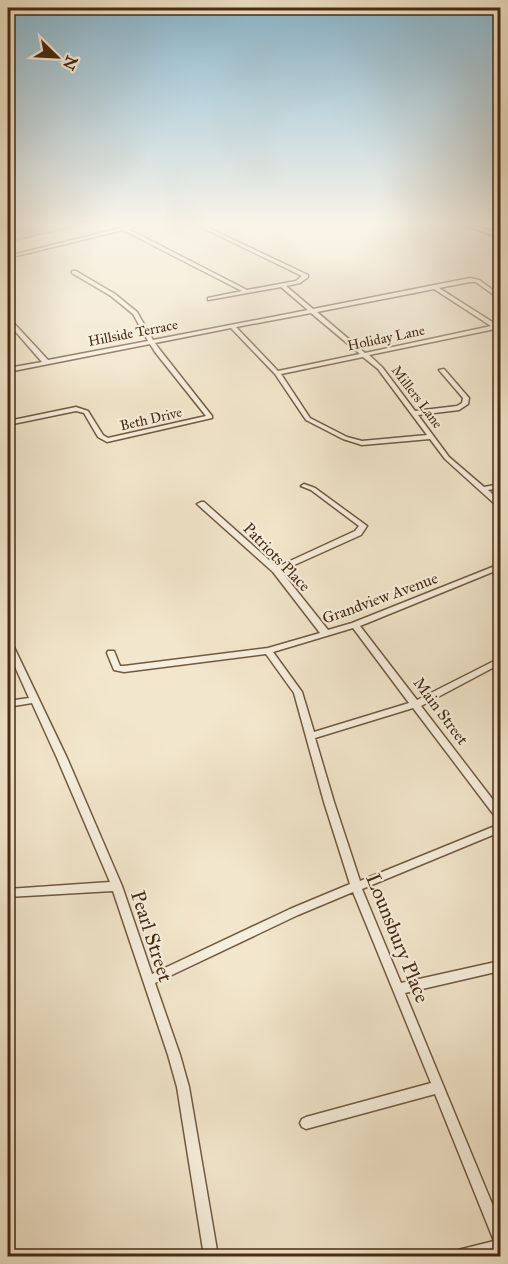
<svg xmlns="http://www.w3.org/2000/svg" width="508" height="1264" font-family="'IM FELL Great Primer',serif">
  <rect width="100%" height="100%" fill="#f2e6cc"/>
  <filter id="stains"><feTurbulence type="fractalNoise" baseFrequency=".00333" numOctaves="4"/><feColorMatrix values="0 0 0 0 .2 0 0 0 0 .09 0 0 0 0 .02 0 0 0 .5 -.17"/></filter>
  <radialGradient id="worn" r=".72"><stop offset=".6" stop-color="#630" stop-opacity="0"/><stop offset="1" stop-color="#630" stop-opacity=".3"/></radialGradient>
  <!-- green -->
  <polygon fill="#bac598" stroke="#807855" stroke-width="1.5" points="8,224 84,224 8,242"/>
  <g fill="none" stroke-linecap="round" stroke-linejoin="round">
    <defs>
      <g id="street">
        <path d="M137 224H144L128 229 247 290 296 281 302 276 195 224H200L308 275V277L300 283 286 286 313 309 470 278 479 280 500 295V298H498L476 282H470L439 288 497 325 500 324V328L369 355 382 367 415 411 457 406 462 403 463 398 439 370 444 369 469 398 468 404 459 410 418 415 449 457 484 487 500 484V488L488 490 500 501V506H497L445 459 430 439 362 445 343 439 306 420 275 374 231 328 155 343 160 350 212 416V418L107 442 98 437 84 413 76 411 8 425V421L76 407 88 411 103 435 108 438 206 416 155 352 150 344 8 372V368L42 362 8 323V318L10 319 48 360 148 341 133 314 111 296 72 273V271H76L115 294 137 312 153 340 308 310 281 287 208 300V298L242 291 123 230 8 258V256ZM434 289 491 326 365 353 317 312ZM311 313 360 354 278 371 236 327ZM363 357 378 369 427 435 362 441 347 437 310 418 281 374Z"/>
        <path d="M304 484 315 488 367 526 361 535 281 571 328 630 352 623 500 564V569L360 626 417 700 500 658V664L421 706 500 809V820L497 819 413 708 315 738 334 802 360 881 500 824V832L362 889 401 983 500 961V971L405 993 500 1223V1253L486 1256H455L457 1251 462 1249 494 1241 435 1094 306 1129 302 1127 300 1123 302 1119 306 1117 431 1083 353 892 298 915 155 983 180 1055 189 1087 218 1256H204L177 1087 168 1055 113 891 8 897V889L110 882 57 758 32 703 8 707V701L29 698 8 651V640L12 643 67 758 122 886 152 974 290 909 350 884 324 802 294 693 266 654 124 672 114 670 107 653 108 651H114L120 666H124L268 648 320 633 273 572 197 504 201 502H204L277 567 355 531 359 526 311 490 301 486ZM353 628 409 703 314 732 302 692 273 652Z"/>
      </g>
      <polygon id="secondary" points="462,224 471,224 500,234 500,238"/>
    </defs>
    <!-- street casing -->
    <use href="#street" stroke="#715a40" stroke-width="3"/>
    <!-- secondary casing -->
    <use href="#secondary" stroke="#462b12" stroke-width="3"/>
    <!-- street -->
    <use href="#street" fill="#f7efde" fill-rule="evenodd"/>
    <!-- secondary -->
    <use href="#secondary" fill="#f7efde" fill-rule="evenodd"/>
  </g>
  <!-- sky -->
  <linearGradient id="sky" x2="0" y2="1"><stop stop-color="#89b9d2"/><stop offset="0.56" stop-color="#f9f4e8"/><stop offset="1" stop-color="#f9f4e8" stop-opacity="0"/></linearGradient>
  <rect width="508" height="401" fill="url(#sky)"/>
  <g text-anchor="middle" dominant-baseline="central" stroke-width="4.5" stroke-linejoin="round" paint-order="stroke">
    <!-- far-street labels -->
    <g font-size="14" fill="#462b12" stroke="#f7efde">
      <text transform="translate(133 333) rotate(-11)">Hillside Terrace</text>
      <text transform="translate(386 338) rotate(-12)">Holiday Lane</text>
      <text transform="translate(417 397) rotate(53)">Millers Lane</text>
      <text transform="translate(151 419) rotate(-13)">Beth Drive</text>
    </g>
    <!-- street labels -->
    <g font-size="16" fill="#462b12" stroke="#f7efde">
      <text transform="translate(277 557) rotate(46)">Patriots Place</text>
      <text transform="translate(380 598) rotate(-20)">Grandview Avenue</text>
      <text transform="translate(441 711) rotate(53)">Main Street</text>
    </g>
    <!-- near-street labels -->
    <g font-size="20" fill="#462b12" stroke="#f7efde">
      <text transform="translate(152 936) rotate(72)">Pearl Street</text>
      <text transform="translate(398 938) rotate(68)">Lounsbury Place</text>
    </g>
  </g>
  <!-- margin -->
  <rect width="508" height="1264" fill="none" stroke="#f2e6cc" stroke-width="30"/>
  <rect x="9" y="9" width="490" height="1246" fill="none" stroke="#462b12" stroke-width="3"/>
  <rect x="15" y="15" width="478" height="1234" fill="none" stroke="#462b12" stroke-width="1.5"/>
  <!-- north arrow -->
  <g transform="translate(57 57) rotate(114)" stroke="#f7efde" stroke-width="4.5" paint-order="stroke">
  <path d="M0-4.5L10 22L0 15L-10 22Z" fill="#462b12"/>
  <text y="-9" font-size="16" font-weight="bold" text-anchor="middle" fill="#462b12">N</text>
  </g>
  <rect width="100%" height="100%" filter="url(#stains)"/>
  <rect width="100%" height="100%" fill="url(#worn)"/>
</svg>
